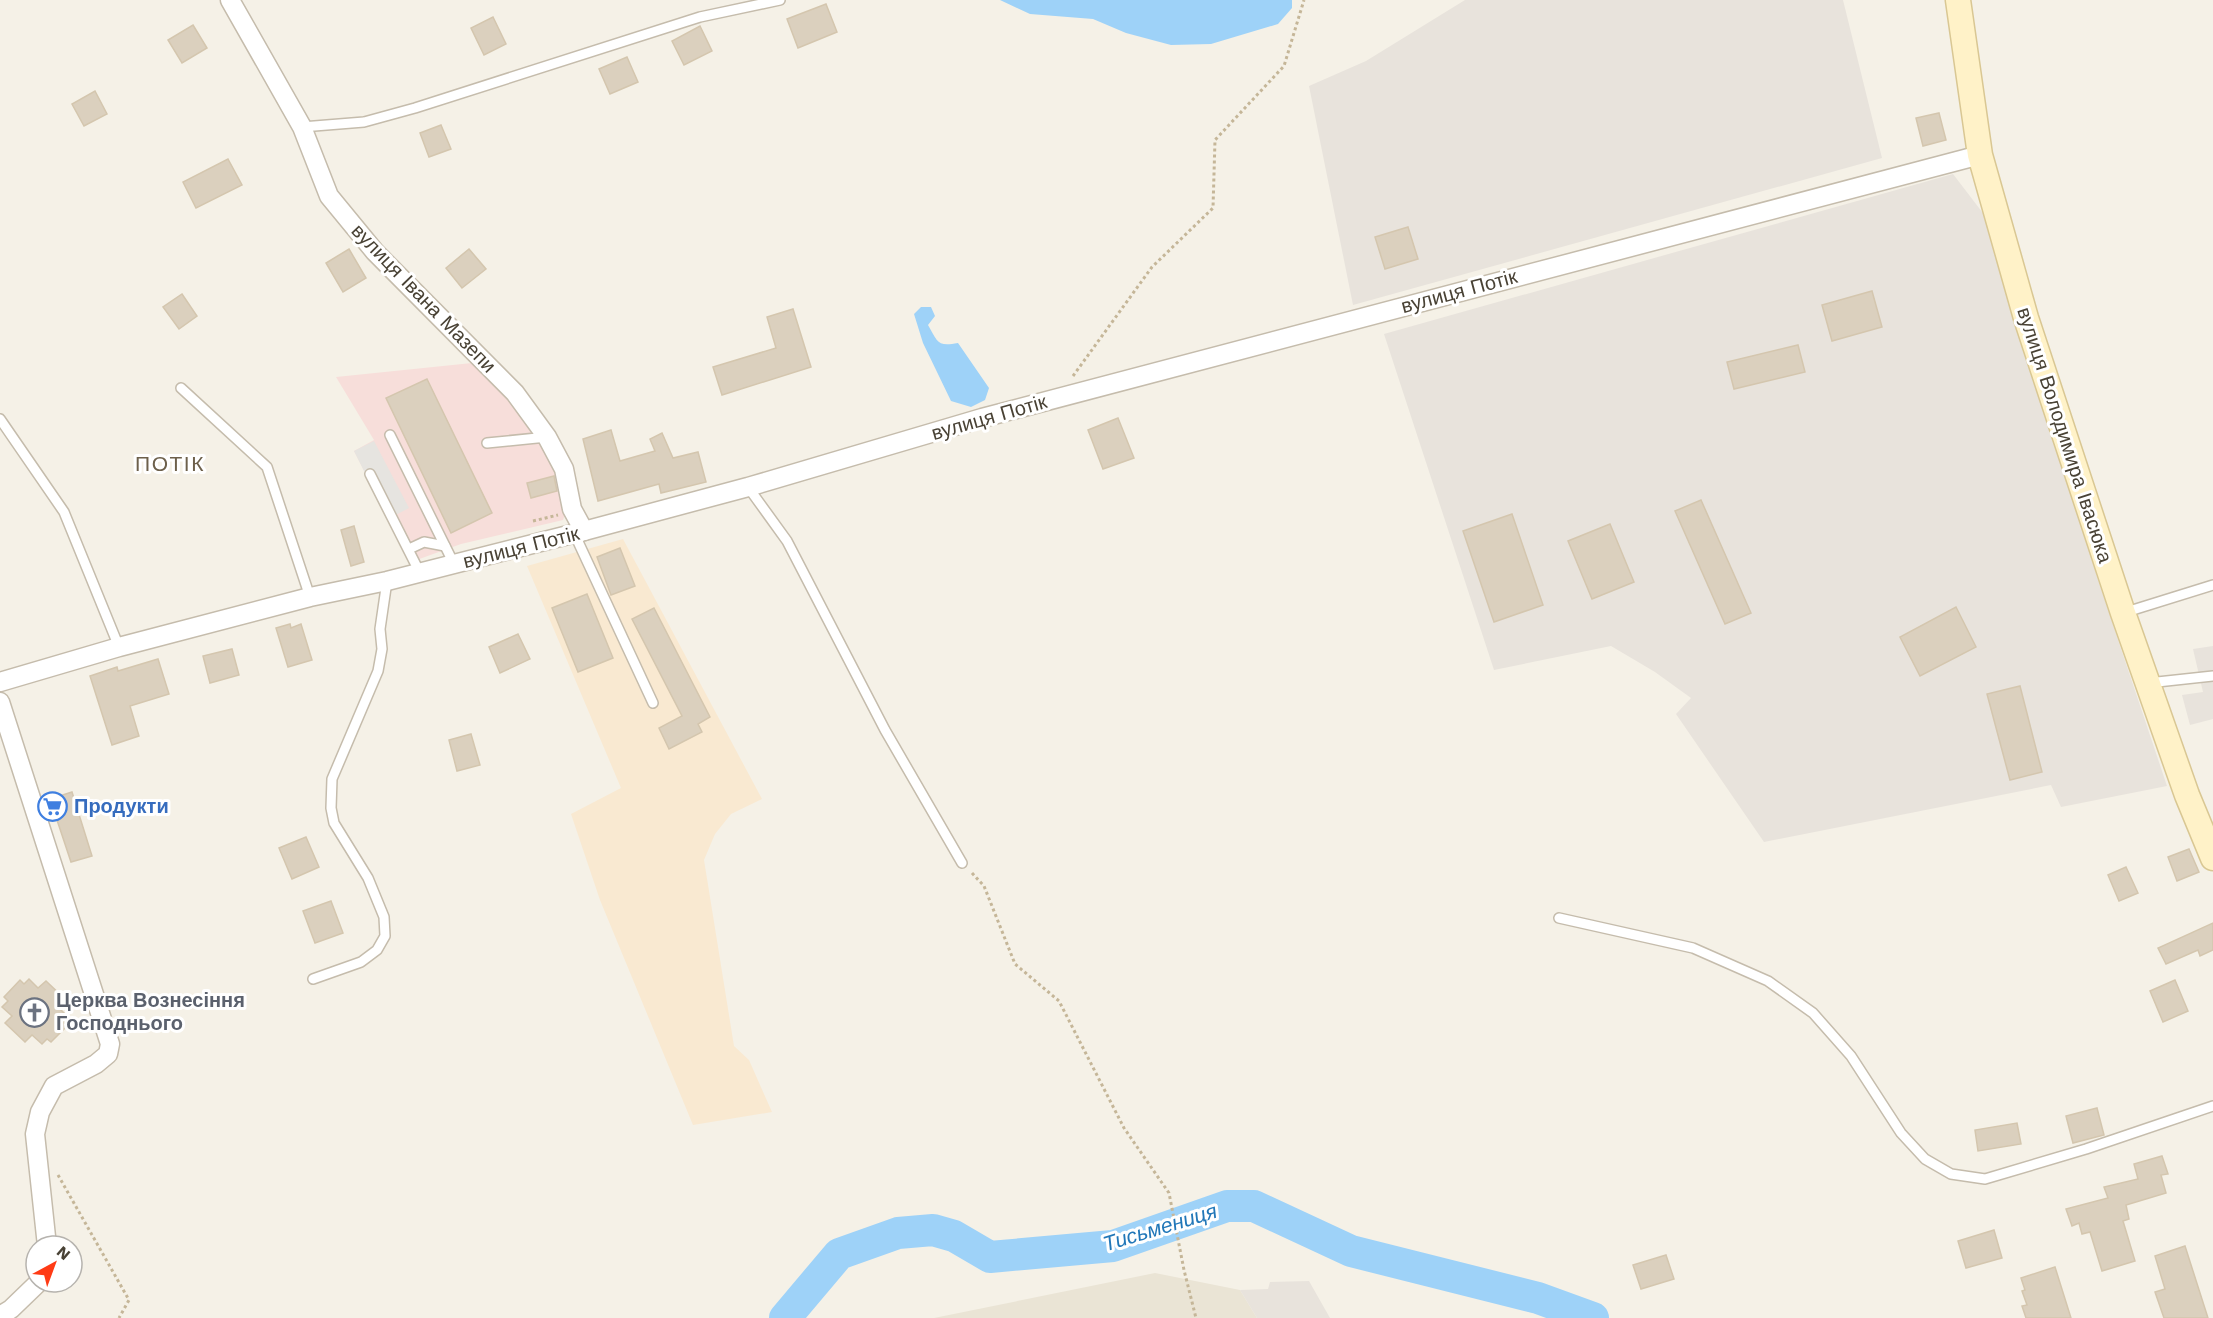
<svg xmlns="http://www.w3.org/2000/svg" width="2213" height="1318" font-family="'Work Sans',sans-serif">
  <rect width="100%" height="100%" fill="#f5f1e7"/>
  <!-- residential -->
  <polygon fill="#eae4d5" points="1155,1273 1240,1290 1257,1318 934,1318"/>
  <!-- commercial -->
  <polygon fill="#f9e9d1" points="623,539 762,799 731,814 715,834 704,860 734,1046 749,1060 772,1112 693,1125 600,900 571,814 621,788 527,566"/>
  <!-- industrial -->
  <g fill="#e8e3dc">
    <polygon points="1465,0 1843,0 1882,158 1353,305 1309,86 1366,61"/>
    <polygon points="1953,174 1989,221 2003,272 2098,580 2167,786 2061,807 2051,785 1764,842 1676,714 1691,698 1655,672 1611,646 1494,670 1384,334"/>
    <polygon points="2213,646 2213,719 2190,725 2182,695 2203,692 2193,649"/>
    <polygon points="1309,1281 1330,1318 1257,1318 1240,1290 1268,1289 1270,1282"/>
  </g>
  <!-- medical -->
  <polygon fill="#f7deda" points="472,363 517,400 554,452 569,503 563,520 461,544 411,562 354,451 374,440 336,377"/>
  <!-- parking -->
  <polygon fill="#e6e4e0" points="374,441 409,508 388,519 354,451"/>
  <!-- water -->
  <g fill="#9ed2f8">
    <polygon points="1000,0 1292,0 1292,8 1278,24 1211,44 1171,45 1126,33 1093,19 1030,14"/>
    <path d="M921 307H931L935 316 928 325C938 342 937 347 958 343L989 388 985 400 971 407 951 401 923 343 914 314Z"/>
  </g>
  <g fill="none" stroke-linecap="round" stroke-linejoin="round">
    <!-- river -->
    <polyline stroke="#9ed2f8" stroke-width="32" points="785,1318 839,1254 898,1233 933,1230 954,1236 990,1257 1113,1246 1227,1206 1254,1206 1351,1251 1538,1298 1593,1318"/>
  </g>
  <!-- building -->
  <g fill="#dbd0be" stroke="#d4c6ae" stroke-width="1.5">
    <polygon points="826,4 837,32 798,48 787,19"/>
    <polygon points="493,17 506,44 484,55 471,28"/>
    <polygon points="193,25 207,48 182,63 168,40"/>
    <polygon points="700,26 712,51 684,65 672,41"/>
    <polygon points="627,57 638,82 610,94 599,69"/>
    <polygon points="95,91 107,114 84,126 72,104"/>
    <polygon points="1939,113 1946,140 1923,146 1916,118"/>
    <polygon points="441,125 451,149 429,157 420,133"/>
    <polygon points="228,159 242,185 196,208 183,182"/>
    <polygon points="1408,227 1418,259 1385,269 1375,237"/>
    <polygon points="349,249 366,278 343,292 326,263"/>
    <polygon points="469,249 486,269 462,288 446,268"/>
    <polygon points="1872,291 1882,327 1832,341 1822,305"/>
    <polygon points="182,294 197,316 179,329 163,307"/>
    <polygon points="793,309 811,367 722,395 713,367 776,348 767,317"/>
    <polygon points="1798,345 1805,372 1734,389 1727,362"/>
    <polygon points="427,379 492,513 451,533 386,398"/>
    <polygon points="1118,418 1134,458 1103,469 1088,430"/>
    <polygon points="611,430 620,461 655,451 650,439 662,433 673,458 698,452 706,482 661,493 659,484 598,501 583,439"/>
    <polygon points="554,476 557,491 531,498 527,483"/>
    <polygon points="1701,500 1751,613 1725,624 1675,511"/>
    <polygon points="1512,514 1543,605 1494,622 1463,531"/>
    <polygon points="1610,524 1634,582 1592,599 1568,541"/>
    <polygon points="354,526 364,562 351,566 341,530"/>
    <polygon points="620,548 635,586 611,595 597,557"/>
    <polygon points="587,594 613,658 578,672 552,608"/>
    <polygon points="1956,607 1976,647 1920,676 1900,637"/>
    <polygon points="654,608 710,717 698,724 702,732 669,749 659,728 682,716 632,619"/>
    <polygon points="290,624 291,628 301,624 312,660 288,667 276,628"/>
    <polygon points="518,634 530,659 500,673 489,647"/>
    <polygon points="232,649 239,675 210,683 203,656"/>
    <polygon points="158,659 169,694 130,706 139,736 112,745 90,676 117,667 118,671"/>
    <polygon points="2020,686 2042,772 2010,780 1987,694"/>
    <polygon points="471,734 480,765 457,771 449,740"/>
    <polygon points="72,792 92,856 71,862 50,799"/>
    <polygon points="306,837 319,867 292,879 279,848"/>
    <polygon points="2189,849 2199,872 2177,881 2168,857"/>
    <polygon points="2126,867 2138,893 2119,901 2108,875"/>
    <polygon points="331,901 343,933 315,943 303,911"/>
    <polygon points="2213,923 2213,950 2200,956 2198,950 2166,964 2158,948"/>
    <polygon points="29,979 38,988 46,981 66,1000 58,1007 68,1017 63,1022 67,1026 51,1042 47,1039 42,1044 32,1035 25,1042 5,1023 12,1016 2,1007 8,1001 4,997 20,980 24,984"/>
    <polygon points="2175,980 2188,1011 2163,1022 2150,991"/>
    <polygon points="2097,1108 2104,1135 2073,1143 2066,1116"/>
    <polygon points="2017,1123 2021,1144 1978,1151 1975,1130"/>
    <polygon points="2162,1156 2168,1174 2161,1175 2166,1193 2126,1205 2129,1219 2123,1221 2135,1261 2102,1271 2090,1232 2082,1234 2079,1223 2072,1226 2066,1209 2108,1198 2104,1187 2138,1179 2134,1164"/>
    <polygon points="1994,1230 2002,1258 1966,1268 1958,1241"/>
    <polygon points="2185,1246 2208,1318 2164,1318 2155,1292 2165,1289 2155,1256"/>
    <polygon points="1666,1255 1674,1279 1641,1289 1633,1265"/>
    <polygon points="2055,1267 2071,1318 2026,1318 2022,1306 2027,1305 2022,1291 2025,1290 2021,1278"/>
  </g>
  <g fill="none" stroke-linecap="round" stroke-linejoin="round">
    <defs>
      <g id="lane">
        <polyline points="302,127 364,122 415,108 700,17 780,0"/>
        <polyline points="181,388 267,467 310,597"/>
        <polyline points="0,419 64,512 119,647"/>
        <polyline points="390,435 454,564"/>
        <polyline points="487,443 547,437"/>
        <polyline points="370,474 420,573"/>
        <polyline points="748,487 787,541 885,730 962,863"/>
        <polyline points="574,533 653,703"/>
        <polyline points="409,549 424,542 445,546"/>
        <polyline points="2123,613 2213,585"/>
        <polyline points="2148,683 2213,676"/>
        <polyline points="1559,918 1693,948 1768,981 1813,1013 1851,1056 1901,1133 1925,1159 1951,1174 1985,1179 2086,1149 2213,1106"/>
        <polyline points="313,979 361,962 377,950 385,936 384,917 368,878 334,823 331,808 332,779 378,671 382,649 380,629 387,581"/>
      </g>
      <g id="street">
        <polyline points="230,0 302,127 329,196 375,252 515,393 547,437 564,469 572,509 584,531"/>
        <polyline points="0,682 119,647 310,597 387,581 584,531 748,487 982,418 1980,155"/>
        <polyline points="0,702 110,1044 108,1054 96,1064 54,1086 40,1112 35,1134 47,1246"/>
        <polyline points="0,1316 11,1309 39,1282"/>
      </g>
      <polyline id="secondary" points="1958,0 1980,155 2026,318 2123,613 2187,795 2213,858"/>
    </defs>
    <!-- lane casing -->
    <use href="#lane" stroke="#c5bcac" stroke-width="12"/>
    <!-- street casing -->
    <use href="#street" stroke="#c5bcac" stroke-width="21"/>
    <!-- secondary casing -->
    <use href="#secondary" stroke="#d9c793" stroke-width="27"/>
    <!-- path -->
    <g stroke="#c5b698" stroke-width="3" stroke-dasharray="3 3" stroke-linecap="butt">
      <polyline points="1073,376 1152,267 1213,208 1215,140 1284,66 1304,0"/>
      <polyline points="533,521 558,515"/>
      <polyline points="972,873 984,886 1015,964 1059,1001 1124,1128 1169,1193 1184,1270 1196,1318"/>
      <polyline points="58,1175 129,1300 119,1318"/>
    </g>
    <!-- lane -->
    <use href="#lane" stroke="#fff" stroke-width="9"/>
    <!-- street -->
    <use href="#street" stroke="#fff" stroke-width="18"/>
    <!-- secondary -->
    <use href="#secondary" stroke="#fff2c8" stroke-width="24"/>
  </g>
  <!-- icons -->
  <defs>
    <symbol id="supermarket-ring" viewBox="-11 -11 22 22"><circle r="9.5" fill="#fff" stroke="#3f7fe0" stroke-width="1.5"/><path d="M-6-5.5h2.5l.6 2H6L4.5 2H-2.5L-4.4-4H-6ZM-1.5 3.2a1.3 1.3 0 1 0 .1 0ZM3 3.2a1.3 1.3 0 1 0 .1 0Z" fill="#3f7fe0"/></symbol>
    <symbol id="church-ring" viewBox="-11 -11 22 22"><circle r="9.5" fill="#fff" stroke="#6b7280" stroke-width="1.5"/><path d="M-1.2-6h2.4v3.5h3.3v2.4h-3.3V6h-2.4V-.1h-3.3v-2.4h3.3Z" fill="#6b7280"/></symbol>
  </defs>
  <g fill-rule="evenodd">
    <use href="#supermarket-ring" x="36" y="790" width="33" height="33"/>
    <use href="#church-ring" x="18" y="996" width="33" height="33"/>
  </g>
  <g text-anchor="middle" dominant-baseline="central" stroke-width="6" stroke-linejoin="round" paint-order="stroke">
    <!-- street labels -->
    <g font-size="20" fill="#494235" stroke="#fff">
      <text transform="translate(1459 291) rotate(-15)">вулиця Потік</text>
      <text transform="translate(424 298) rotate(46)">вулиця Івана Мазепи</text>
      <text transform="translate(989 417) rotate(-16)">вулиця Потік</text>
      <text transform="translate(2065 435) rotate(72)">вулиця Володимира Івасюка</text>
      <text transform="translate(521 547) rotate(-14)">вулиця Потік</text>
    </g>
    <!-- shop labels -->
    <g font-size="20" font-weight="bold" fill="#366cbe" stroke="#fff" text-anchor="start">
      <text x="74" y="806">Продукти</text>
    </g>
    <!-- worship labels -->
    <g font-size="20" font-weight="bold" fill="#5b616d" stroke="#fff" text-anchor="start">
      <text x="56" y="1000">Церква Вознесіння<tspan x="56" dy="23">Господнього</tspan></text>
    </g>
    <!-- neighbourhood labels -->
    <g font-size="21" letter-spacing="1.5" fill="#6d604b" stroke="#fff">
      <text x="170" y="463">ПОТІК</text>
    </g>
    <!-- water labels -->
    <g font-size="21" font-style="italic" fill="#2177b8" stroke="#fff">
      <text transform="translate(1160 1227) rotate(-17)">Тисьмениця</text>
    </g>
  </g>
  <!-- north arrow -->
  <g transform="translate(54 1264) rotate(41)"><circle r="28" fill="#ffffff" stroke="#b6b3ae" stroke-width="1.5"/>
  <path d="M0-4.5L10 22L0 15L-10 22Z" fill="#ff3b15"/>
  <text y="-9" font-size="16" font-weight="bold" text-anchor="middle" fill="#494235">N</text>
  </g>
</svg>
